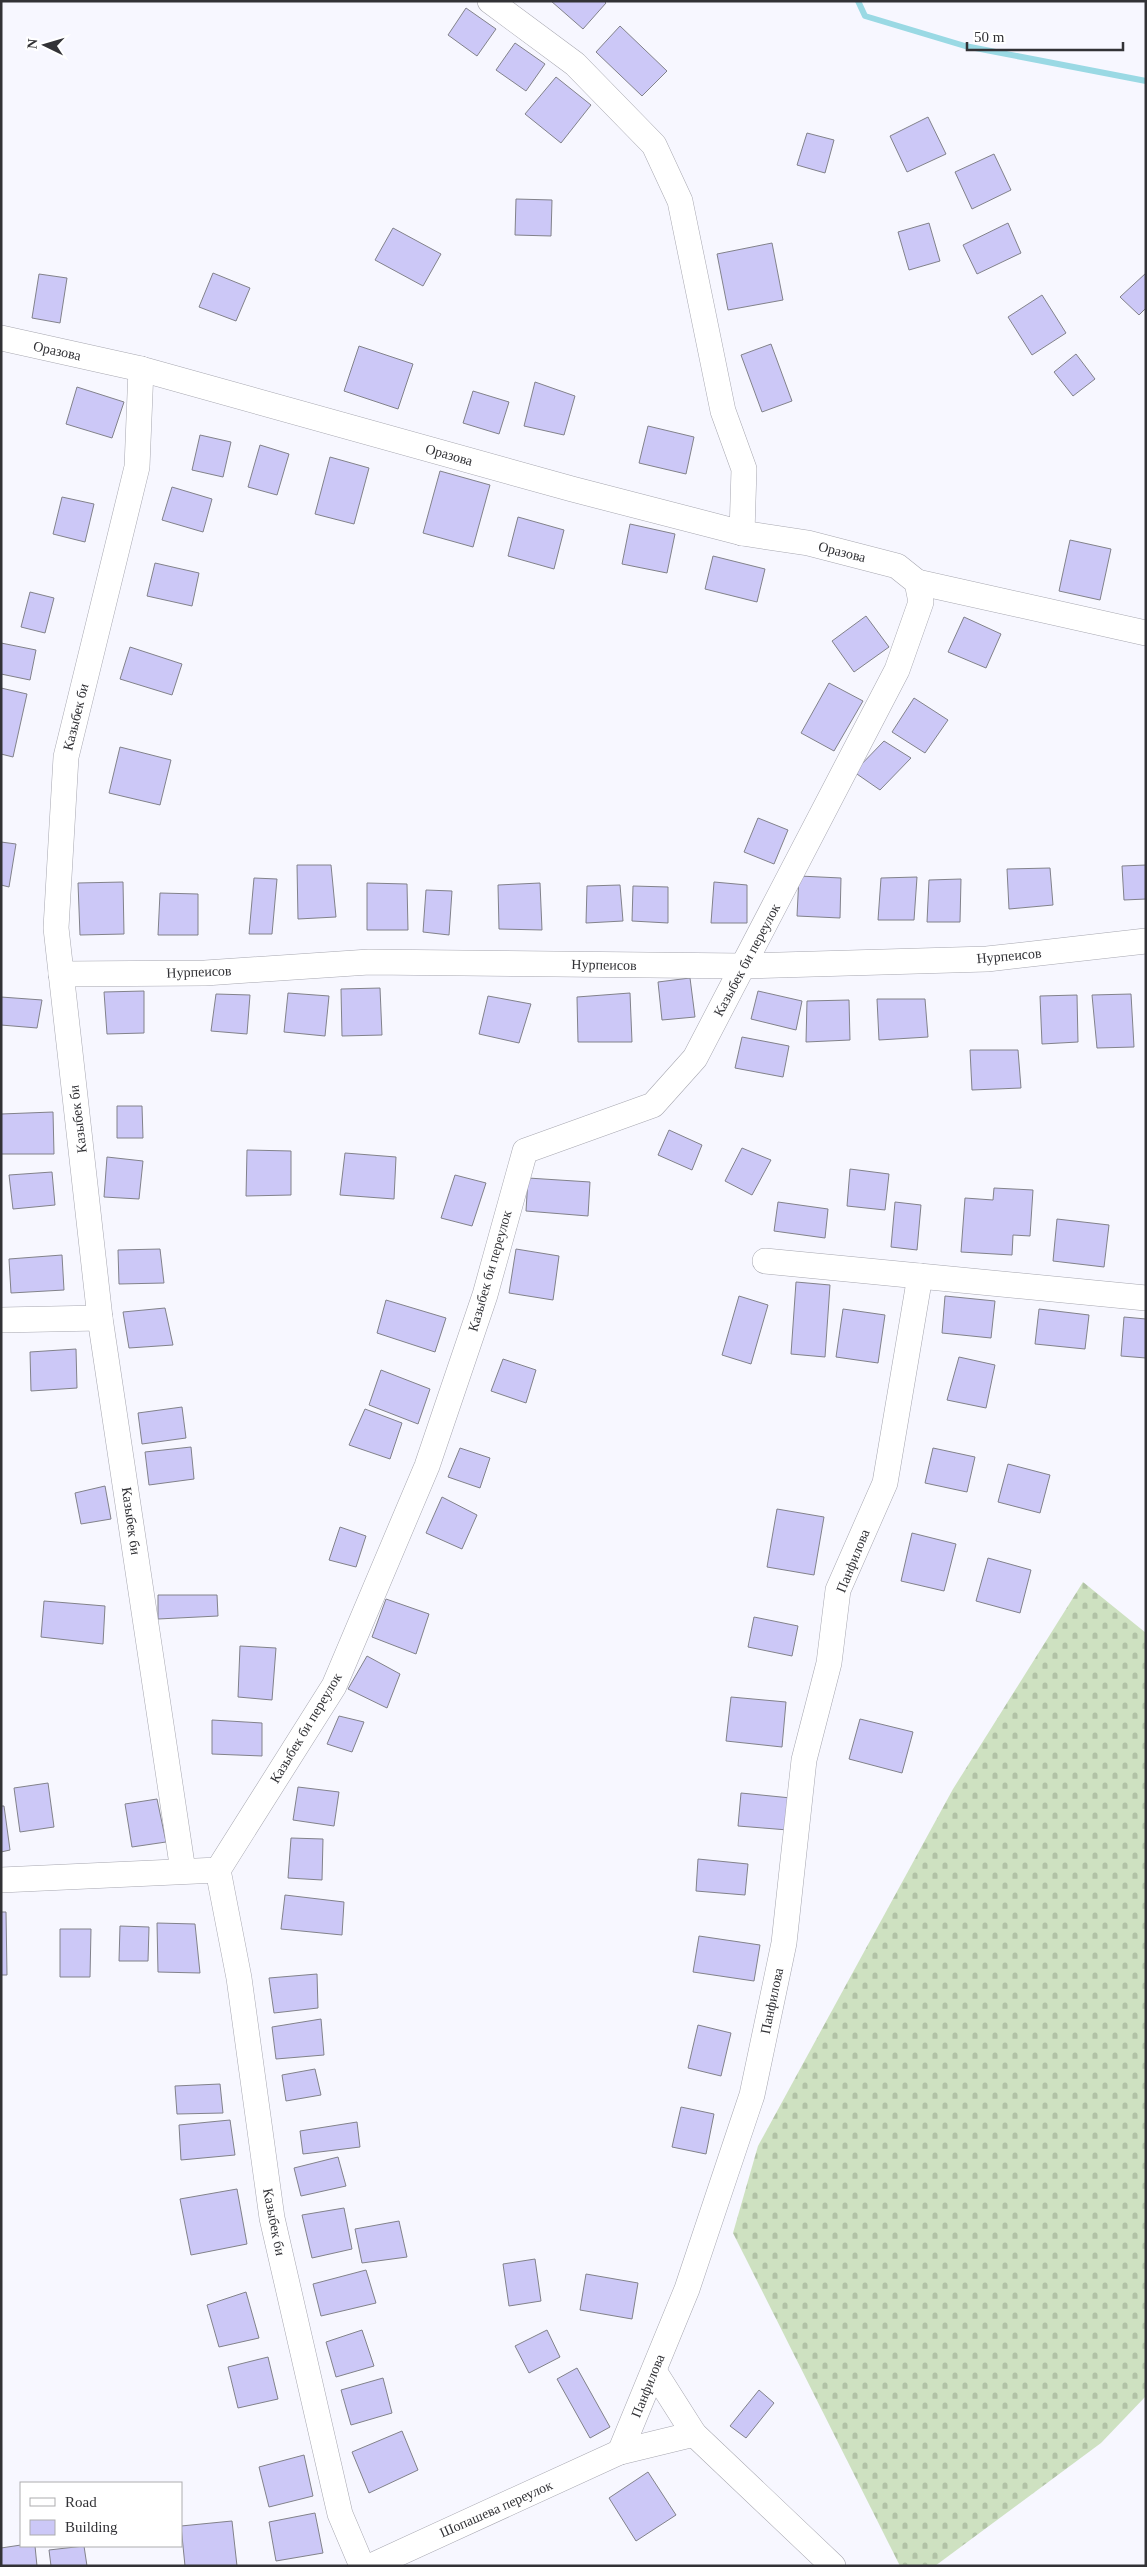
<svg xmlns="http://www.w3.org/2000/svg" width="1147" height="2567" font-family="Georgia,serif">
  <defs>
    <pattern id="cemetery-stones" width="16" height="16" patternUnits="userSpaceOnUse" patternTransform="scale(1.25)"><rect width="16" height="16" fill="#cee1c1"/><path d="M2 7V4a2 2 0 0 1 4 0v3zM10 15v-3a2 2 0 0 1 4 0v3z" fill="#b1c2a6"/></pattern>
  </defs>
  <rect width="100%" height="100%" fill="#f7f7ff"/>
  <!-- cemetery -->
  <polygon fill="url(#cemetery-stones)" points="1083,1582 1146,1633 1146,2396 1101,2443 935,2566 900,2566 733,2233 758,2146 953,1789"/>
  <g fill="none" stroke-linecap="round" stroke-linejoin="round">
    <!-- stream -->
    <polyline stroke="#9ad9e4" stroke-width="6" points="858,1 865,16 965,46 1146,81"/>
  </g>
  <!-- building -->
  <g fill="#ccc8f7" stroke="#82828a">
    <polygon points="551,1 604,1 606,3 583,29"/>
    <polygon points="466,8 496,29 477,56 448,35"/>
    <polygon points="620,26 667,71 642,96 596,52"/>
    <polygon points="515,43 545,64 526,91 496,70"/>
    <polygon points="556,77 591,105 561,143 525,114"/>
    <polygon points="928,117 946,154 907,172 890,136"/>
    <polygon points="807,133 834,140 825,173 797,165"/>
    <polygon points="994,154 1011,190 972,209 955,172"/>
    <polygon points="516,199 552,200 551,236 515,235"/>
    <polygon points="929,223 940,261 909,270 898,232"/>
    <polygon points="1008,223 1021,253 977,274 963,245"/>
    <polygon points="393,228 441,254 423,286 375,260"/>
    <polygon points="772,243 783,300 728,310 717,254"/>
    <polygon points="213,273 250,288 236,321 199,307"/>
    <polygon points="1146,273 1146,308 1139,315 1120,297"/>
    <polygon points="39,274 67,278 60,323 32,318"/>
    <polygon points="1042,295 1066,333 1032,355 1008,317"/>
    <polygon points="771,344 792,401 762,412 741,355"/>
    <polygon points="359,346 413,364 398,409 344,391"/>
    <polygon points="1076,354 1095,379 1073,396 1054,372"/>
    <polygon points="535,382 575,396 564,435 524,426"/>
    <polygon points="77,387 124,402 112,438 66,424"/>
    <polygon points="473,391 509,402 499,434 463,423"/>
    <polygon points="648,426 694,437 686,474 639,463"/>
    <polygon points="200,435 231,442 223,477 192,470"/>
    <polygon points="260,445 289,454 277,495 248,487"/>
    <polygon points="330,457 369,468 354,524 315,514"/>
    <polygon points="440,471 490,485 473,547 423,533"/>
    <polygon points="172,487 212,499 203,532 162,520"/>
    <polygon points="62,497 94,504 85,542 53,534"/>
    <polygon points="518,517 564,530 554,569 508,556"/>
    <polygon points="630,524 675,534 667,573 622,564"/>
    <polygon points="1070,540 1111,549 1100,600 1059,591"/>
    <polygon points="713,556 765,569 757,602 705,589"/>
    <polygon points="155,563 199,573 192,606 147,596"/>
    <polygon points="30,592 54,598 45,633 21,627"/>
    <polygon points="866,616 889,647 854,672 832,641"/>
    <polygon points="964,617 1001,634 986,668 948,652"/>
    <polygon points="1,643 36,650 30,680 1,674"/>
    <polygon points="130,647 182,664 172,695 120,679"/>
    <polygon points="829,683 863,701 834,751 801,733"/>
    <polygon points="1,688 27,694 13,757 1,754"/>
    <polygon points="914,698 948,720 925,753 892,732"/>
    <polygon points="884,741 911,758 880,790 854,772"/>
    <polygon points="120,747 171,760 160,805 109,793"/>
    <polygon points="758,818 788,830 774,864 744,852"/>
    <polygon points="1,842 16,844 9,887 1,885"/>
    <polygon points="297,865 331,865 336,917 298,919"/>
    <polygon points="1146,865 1146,899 1124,900 1122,866"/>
    <polygon points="1050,868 1053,905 1009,909 1007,869"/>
    <polygon points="799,876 841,878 840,918 797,916"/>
    <polygon points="917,877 914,920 878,920 881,878"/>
    <polygon points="254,878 277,879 272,934 249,934"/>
    <polygon points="961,879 960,922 927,922 929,880"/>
    <polygon points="123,882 124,934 80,935 78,883"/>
    <polygon points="714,882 747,885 747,923 711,923"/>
    <polygon points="367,883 407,884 408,930 367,930"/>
    <polygon points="540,883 542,930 499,929 498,885"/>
    <polygon points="620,885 623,921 586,923 587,886"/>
    <polygon points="633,886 668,887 668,923 632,921"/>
    <polygon points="426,890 452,891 449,935 423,932"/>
    <polygon points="160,893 198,894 198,935 158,935"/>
    <polygon points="690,978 695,1017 662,1020 658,982"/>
    <polygon points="380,988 382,1035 342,1036 341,989"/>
    <polygon points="144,991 144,1033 107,1034 104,992"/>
    <polygon points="758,991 802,1001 796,1030 751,1019"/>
    <polygon points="288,993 329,996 325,1036 284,1032"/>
    <polygon points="630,993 632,1042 578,1042 577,997"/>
    <polygon points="216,994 250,995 247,1034 211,1031"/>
    <polygon points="1131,994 1134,1047 1097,1048 1092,995"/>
    <polygon points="1077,995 1078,1042 1042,1044 1040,996"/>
    <polygon points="488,996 531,1004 519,1043 479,1034"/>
    <polygon points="1,997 42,1000 37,1028 1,1025"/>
    <polygon points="877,999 925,999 928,1037 879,1040"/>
    <polygon points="849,1000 850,1040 806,1042 807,1001"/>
    <polygon points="742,1037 789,1046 783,1077 735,1068"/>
    <polygon points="970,1050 1018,1050 1021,1088 972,1090"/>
    <polygon points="117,1106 142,1106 143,1138 117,1138"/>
    <polygon points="53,1112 54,1154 1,1154 1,1114"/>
    <polygon points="669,1130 702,1145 692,1170 658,1155"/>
    <polygon points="742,1148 771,1160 752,1195 725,1181"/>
    <polygon points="247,1150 291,1151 291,1195 246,1196"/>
    <polygon points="345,1153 396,1157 394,1199 340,1195"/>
    <polygon points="107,1157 143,1161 139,1199 104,1197"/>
    <polygon points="850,1169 889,1174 885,1210 847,1206"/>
    <polygon points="52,1172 55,1205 13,1209 9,1175"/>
    <polygon points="455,1175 486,1183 472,1226 441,1218"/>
    <polygon points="528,1178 590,1182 588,1216 526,1211"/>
    <polygon points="994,1188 1033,1190 1030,1236 1013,1235 1012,1255 961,1252 965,1198 993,1200"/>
    <polygon points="778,1202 828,1209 825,1238 774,1231"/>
    <polygon points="895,1202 921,1205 917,1250 891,1247"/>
    <polygon points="1057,1219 1109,1225 1104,1267 1053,1261"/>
    <polygon points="160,1249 164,1283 119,1284 118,1250"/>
    <polygon points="516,1249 559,1256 553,1300 509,1293"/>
    <polygon points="62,1255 64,1290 11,1293 9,1259"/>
    <polygon points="796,1282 830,1285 825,1357 791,1354"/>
    <polygon points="739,1296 768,1305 751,1364 722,1355"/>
    <polygon points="945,1296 995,1301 991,1338 942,1333"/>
    <polygon points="386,1300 446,1318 435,1352 377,1333"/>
    <polygon points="165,1308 173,1345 129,1348 123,1312"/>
    <polygon points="843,1309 885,1315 878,1363 836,1357"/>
    <polygon points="1039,1309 1089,1315 1085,1349 1035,1344"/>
    <polygon points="1124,1317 1146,1319 1146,1358 1121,1356"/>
    <polygon points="76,1349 77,1388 31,1391 30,1352"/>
    <polygon points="959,1357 995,1365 986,1408 947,1400"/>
    <polygon points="503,1359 536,1370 526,1403 491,1391"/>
    <polygon points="381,1370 430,1389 418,1424 369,1405"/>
    <polygon points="182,1407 186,1438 142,1444 138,1413"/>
    <polygon points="365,1409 402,1423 390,1459 349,1445"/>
    <polygon points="191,1447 194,1479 149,1485 145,1452"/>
    <polygon points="460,1448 490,1458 480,1488 448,1477"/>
    <polygon points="933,1448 975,1457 967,1492 925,1483"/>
    <polygon points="1008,1464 1050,1475 1040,1513 998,1502"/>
    <polygon points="105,1486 111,1519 81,1524 75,1493"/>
    <polygon points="442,1497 477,1515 462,1549 426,1533"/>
    <polygon points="777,1509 824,1517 814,1575 767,1567"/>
    <polygon points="340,1527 366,1536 356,1567 329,1560"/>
    <polygon points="912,1533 956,1544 944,1591 901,1581"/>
    <polygon points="988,1558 1031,1570 1020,1613 976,1601"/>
    <polygon points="158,1595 217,1595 218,1616 158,1619"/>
    <polygon points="386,1599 429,1614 416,1654 372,1637"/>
    <polygon points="44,1601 105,1606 103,1644 41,1637"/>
    <polygon points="754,1617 798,1626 792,1656 748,1647"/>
    <polygon points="240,1646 276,1648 272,1700 238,1697"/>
    <polygon points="367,1656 400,1674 387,1708 348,1689"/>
    <polygon points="731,1697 786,1702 782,1747 726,1741"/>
    <polygon points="339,1716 364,1722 352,1752 327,1744"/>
    <polygon points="860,1719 913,1732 902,1773 849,1759"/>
    <polygon points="212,1720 262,1723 262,1756 212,1754"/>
    <polygon points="48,1783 54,1827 20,1832 14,1788"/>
    <polygon points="298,1787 339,1792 334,1826 293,1820"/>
    <polygon points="741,1793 791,1798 788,1830 738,1826"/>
    <polygon points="157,1799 166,1842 132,1847 125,1804"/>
    <polygon points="1,1806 4,1806 10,1850 1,1852"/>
    <polygon points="291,1838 323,1839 322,1880 288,1878"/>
    <polygon points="698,1859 748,1864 745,1895 696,1891"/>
    <polygon points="285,1895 344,1902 342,1935 281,1929"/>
    <polygon points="1,1912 6,1912 7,1975 1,1975"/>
    <polygon points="157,1923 195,1924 200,1973 158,1972"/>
    <polygon points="120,1926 149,1927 148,1961 119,1961"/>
    <polygon points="60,1929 91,1929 90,1977 60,1977"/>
    <polygon points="699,1936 760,1945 754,1981 693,1972"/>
    <polygon points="317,1974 318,2008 274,2013 269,1978"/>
    <polygon points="321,2019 324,2055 276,2059 272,2027"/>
    <polygon points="698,2025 731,2033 721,2076 688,2068"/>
    <polygon points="315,2069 321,2095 286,2101 282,2075"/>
    <polygon points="220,2084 223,2113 177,2114 175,2086"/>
    <polygon points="681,2107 714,2114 706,2154 672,2147"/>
    <polygon points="230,2120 235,2155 181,2160 179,2125"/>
    <polygon points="357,2122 360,2147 303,2154 300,2131"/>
    <polygon points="338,2157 346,2186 301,2196 294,2168"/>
    <polygon points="237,2189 247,2244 191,2255 180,2199"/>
    <polygon points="344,2208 352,2249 312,2258 302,2215"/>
    <polygon points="399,2221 407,2257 362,2263 355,2229"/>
    <polygon points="535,2259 541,2301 509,2306 503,2264"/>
    <polygon points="366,2270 376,2303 321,2316 313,2284"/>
    <polygon points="586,2274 638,2283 632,2319 580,2310"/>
    <polygon points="246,2292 259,2338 219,2347 207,2305"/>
    <polygon points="362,2330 374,2366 336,2377 326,2342"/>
    <polygon points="547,2330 560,2357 529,2373 515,2346"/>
    <polygon points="268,2357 278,2399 238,2408 228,2367"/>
    <polygon points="577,2368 610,2427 590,2438 557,2379"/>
    <polygon points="383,2378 392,2413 351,2425 341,2390"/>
    <polygon points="759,2390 774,2403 746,2438 730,2426"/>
    <polygon points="402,2431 418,2470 369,2493 352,2452"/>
    <polygon points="304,2455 313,2496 269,2507 259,2467"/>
    <polygon points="648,2472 676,2515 636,2541 609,2498"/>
    <polygon points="315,2513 323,2553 276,2561 269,2522"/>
    <polygon points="232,2521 237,2566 185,2566 181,2526"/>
    <polygon points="21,2545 35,2546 37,2566 1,2566 1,2548"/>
    <polygon points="84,2546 87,2566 51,2566 49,2550"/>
  </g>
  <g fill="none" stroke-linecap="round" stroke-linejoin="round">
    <defs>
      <g id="street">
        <polyline points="490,1 575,64 654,145 680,201 723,411 744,469 742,533"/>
        <polyline points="1,338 141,369 572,489 742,533 808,543 897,566 917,582 921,602 897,670 695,1058 653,1105 525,1151 485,1295 427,1466 334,1686 218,1870 1,1880"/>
        <polyline points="141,369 137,467 66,757 56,928 100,1318 183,1871"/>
        <polyline points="917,582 1146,633"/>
        <polyline points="61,974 205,973 369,962 743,966 987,959 1146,941"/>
        <polyline points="765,1261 1146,1298"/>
        <polyline points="1,1320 100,1318"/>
        <polyline points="218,1870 239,1978 272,2218 340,2514 362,2566"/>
        <polyline points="654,2371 694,2434"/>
        <polyline points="620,2452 687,2289 752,2095 784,1943 804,1760 829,1663 838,1590 885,1483 920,1276"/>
        <polyline points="371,2566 620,2452 694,2434 833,2566"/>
      </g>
    </defs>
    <!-- street casing -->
    <use href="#street" stroke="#a7a7b0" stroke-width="26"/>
    <!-- street -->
    <use href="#street" stroke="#fff" stroke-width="25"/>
  </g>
  <g text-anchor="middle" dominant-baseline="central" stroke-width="4" stroke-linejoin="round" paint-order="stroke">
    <!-- street labels -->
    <g font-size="14" fill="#323236" stroke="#fff">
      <text transform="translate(57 351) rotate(12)">Оразова</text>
      <text transform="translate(449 455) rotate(16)">Оразова</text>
      <text transform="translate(842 552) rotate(14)">Оразова</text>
      <text transform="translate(76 717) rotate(-76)">Казыбек би</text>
      <text transform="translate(1009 956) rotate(-5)">Нурпеисов</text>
      <text transform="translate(747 960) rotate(-62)">Казыбек би переулок</text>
      <text transform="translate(604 965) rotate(1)">Нурпеисов</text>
      <text transform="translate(199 972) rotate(-2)">Нурпеисов</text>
      <text transform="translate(78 1119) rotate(-97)">Казыбек би</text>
      <text transform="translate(490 1271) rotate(-74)">Казыбек би переулок</text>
      <text transform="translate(131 1521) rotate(82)">Казыбек би</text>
      <text transform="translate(853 1561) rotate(-68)">Панфилова</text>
      <text transform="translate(306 1728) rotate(-59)">Казыбек би переулок</text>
      <text transform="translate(772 2001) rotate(-78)">Панфилова</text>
      <text transform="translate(274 2222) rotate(79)">Казыбек би</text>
      <text transform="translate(648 2386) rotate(-68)">Панфилова</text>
      <text transform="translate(496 2509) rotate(-24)">Шопашева переулок</text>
    </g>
  </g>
  <!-- border -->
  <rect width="1147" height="2567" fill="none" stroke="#323236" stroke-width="5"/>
  <!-- legend -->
  <rect x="20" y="2482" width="162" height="65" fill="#ffffff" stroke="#adadaf"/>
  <rect x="30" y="2498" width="25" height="8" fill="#ffffff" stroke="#adadaf"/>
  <text x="65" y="2507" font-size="15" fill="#323236">Road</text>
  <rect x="30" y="2520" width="25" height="15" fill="#ccc8f7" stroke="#adadaf"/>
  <text x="65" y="2532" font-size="15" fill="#323236">Building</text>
  <!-- north arrow -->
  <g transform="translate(45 45) rotate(275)" stroke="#ffffff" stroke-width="4" paint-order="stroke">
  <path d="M0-4L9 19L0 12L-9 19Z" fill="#323236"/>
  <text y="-8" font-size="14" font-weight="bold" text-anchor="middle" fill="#323236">N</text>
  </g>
  <!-- scale -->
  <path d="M967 42v8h156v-8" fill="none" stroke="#323236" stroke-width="2.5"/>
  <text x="974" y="42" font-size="15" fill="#323236" stroke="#ffffff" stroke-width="4" paint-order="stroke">50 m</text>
</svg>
